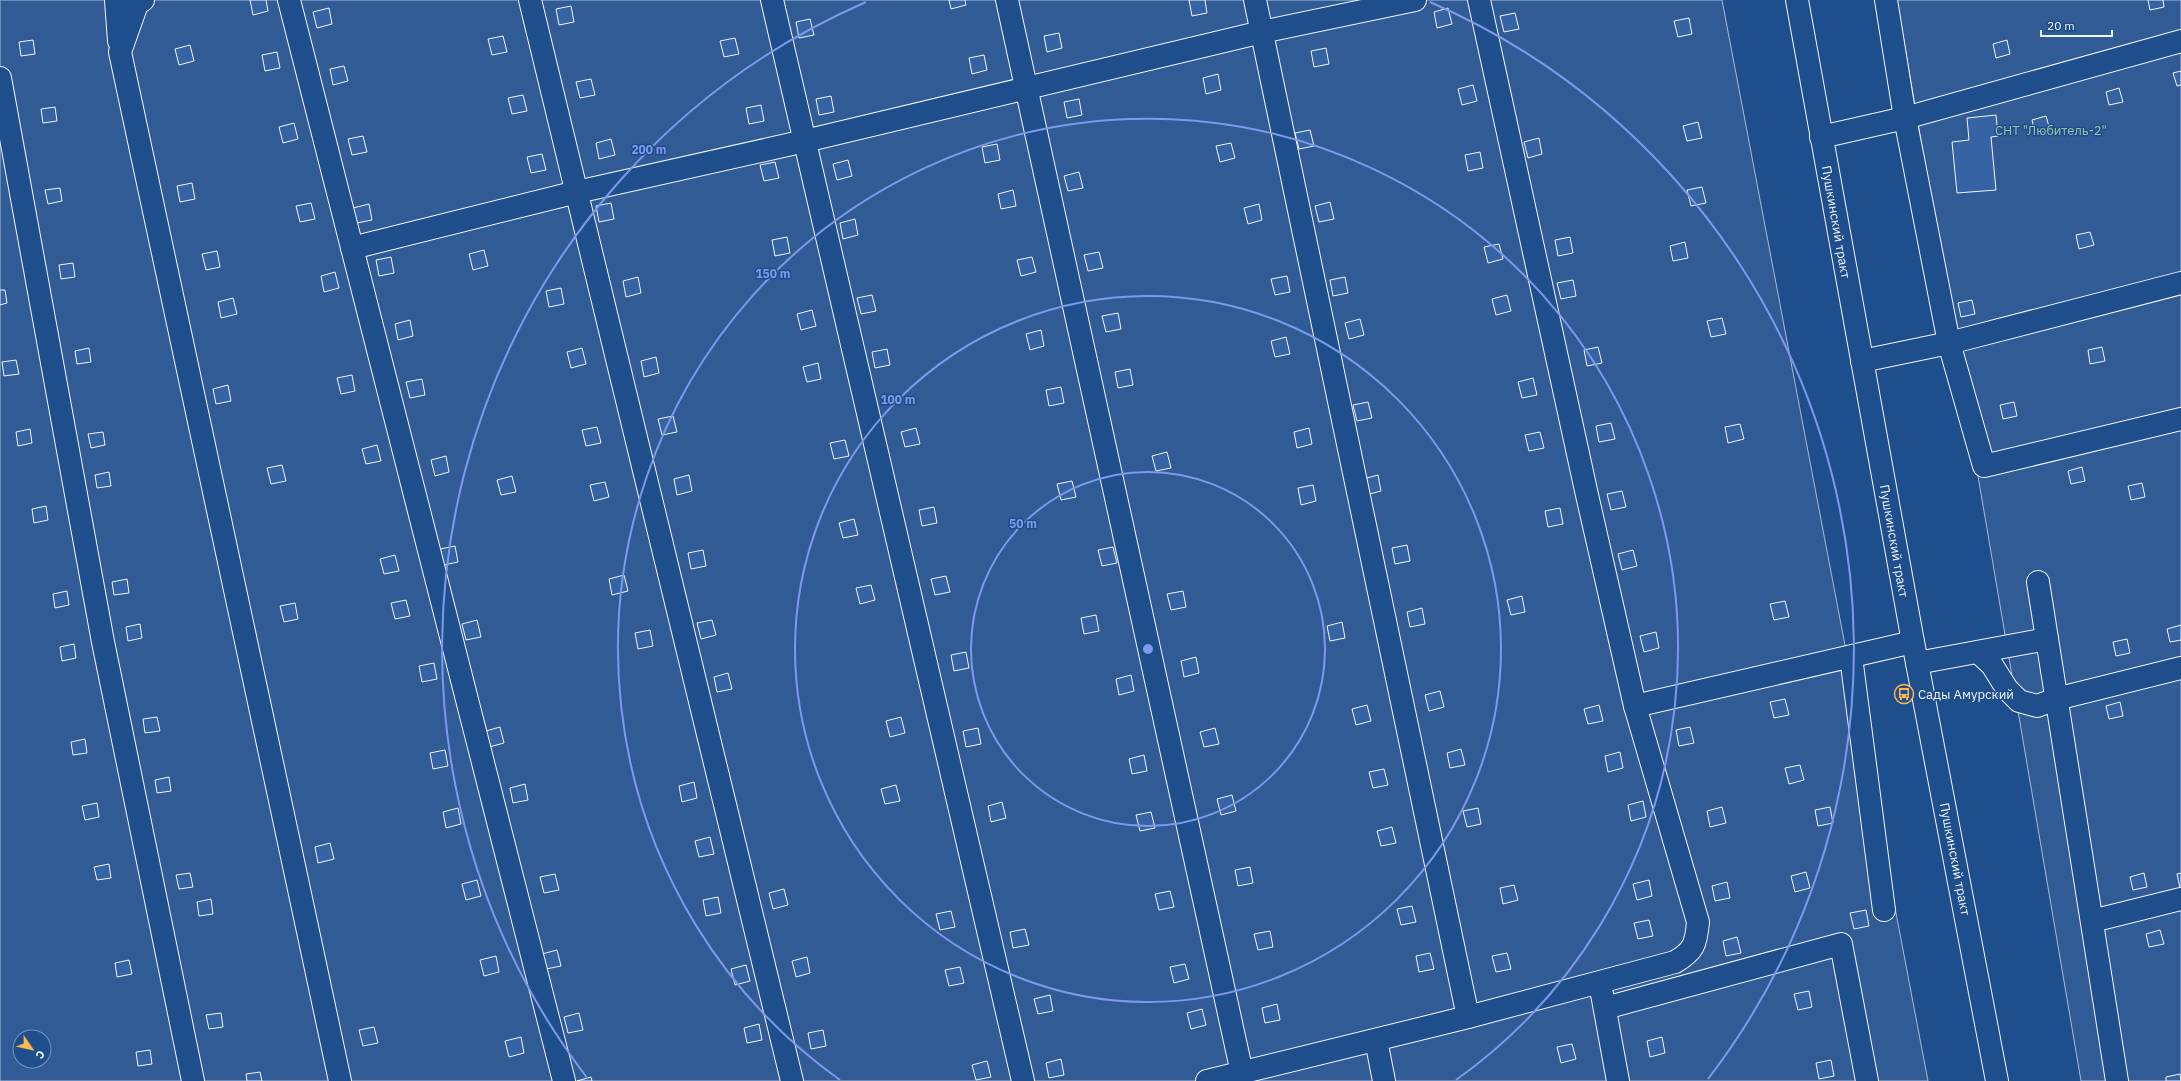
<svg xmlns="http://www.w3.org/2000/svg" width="2181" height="1081" font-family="'IBM Plex Sans',sans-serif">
  <rect width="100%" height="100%" fill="#1f4e8c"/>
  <!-- built -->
  <g fill="#305b95" stroke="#a8bbd7" fill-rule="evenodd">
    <path d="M0 0H1722L1928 1081H0ZM20 1037H44V1061H20Z"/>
    <polygon points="1897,0 2181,0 2181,1081 2081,1081"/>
  </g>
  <!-- building -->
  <g fill="#3563a3" stroke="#f2f6ff">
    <polygon points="250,0 266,0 268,11 253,15"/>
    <polygon points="949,0 965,0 966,5 951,9"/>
    <polygon points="1189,0 1205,0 1207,13 1192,16"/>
    <polygon points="2148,0 2163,0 2164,7 2150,10"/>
    <polygon points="571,6 574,22 559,25 556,9"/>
    <polygon points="329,8 332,24 317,28 313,12"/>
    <polygon points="1448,8 1452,24 1437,28 1434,12"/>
    <polygon points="1515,13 1519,29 1504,32 1500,16"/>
    <polygon points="1689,18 1692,34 1678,37 1674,21"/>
    <polygon points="810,19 814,35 799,38 796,22"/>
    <polygon points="1059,33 1062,48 1047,52 1044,36"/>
    <polygon points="503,36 507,52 492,55 488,39"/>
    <polygon points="735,38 739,54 724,57 720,41"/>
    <polygon points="33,40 35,54 21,56 19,42"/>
    <polygon points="2007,40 2010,54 1996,58 1993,44"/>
    <polygon points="190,45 194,61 179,65 175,49"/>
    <polygon points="1326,48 1329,64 1314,67 1311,51"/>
    <polygon points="277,52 280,68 265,71 262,55"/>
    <polygon points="984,55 987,70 972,74 969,58"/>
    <polygon points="344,66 348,81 333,85 330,69"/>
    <polygon points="2181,71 2181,85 2177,86 2173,73"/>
    <polygon points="1218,74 1221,90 1206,94 1203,78"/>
    <polygon points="591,79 595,95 580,98 576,82"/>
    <polygon points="1473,85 1477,101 1462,105 1458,89"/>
    <polygon points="2119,88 2123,102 2109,105 2106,92"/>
    <polygon points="523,95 527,111 512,114 508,98"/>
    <polygon points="831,96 834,112 819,115 816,99"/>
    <polygon points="1079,99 1082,115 1067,118 1064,102"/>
    <polygon points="761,105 764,121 749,124 746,108"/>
    <polygon points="55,107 57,121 43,123 41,109"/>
    <polygon points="1996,115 1998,136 1991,137 1996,190 1957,193 1952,142 1969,140 1967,118"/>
    <polygon points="2046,116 2050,130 2035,133 2032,120"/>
    <polygon points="1698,122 1702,138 1687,141 1683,126"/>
    <polygon points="294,123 298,139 283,143 279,127"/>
    <polygon points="1310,130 1314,146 1299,149 1295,133"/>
    <polygon points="363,136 367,152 352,155 348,139"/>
    <polygon points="1539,138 1542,154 1528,158 1524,142"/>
    <polygon points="611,139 615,155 599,159 596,143"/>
    <polygon points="1231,143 1235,158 1220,162 1216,146"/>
    <polygon points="997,144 1000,160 985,163 982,147"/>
    <polygon points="1480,152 1483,168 1468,171 1465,155"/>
    <polygon points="542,154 546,170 531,173 527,157"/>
    <polygon points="848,160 852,176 837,180 833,164"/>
    <polygon points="775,162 779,178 764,181 760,165"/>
    <polygon points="1079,172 1083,188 1068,191 1064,176"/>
    <polygon points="192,183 195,199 180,202 177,186"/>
    <polygon points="1702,187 1706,203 1691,206 1687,190"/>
    <polygon points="60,188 62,201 48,204 45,190"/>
    <polygon points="1013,190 1016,206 1001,209 998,194"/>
    <polygon points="1330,202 1334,219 1319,222 1315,206"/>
    <polygon points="311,203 315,219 300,222 296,206"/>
    <polygon points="611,203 614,219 599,222 596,206"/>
    <polygon points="369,204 372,220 357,223 353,208"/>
    <polygon points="1259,204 1262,220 1248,224 1244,208"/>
    <polygon points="855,219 858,235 843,239 840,223"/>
    <polygon points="2090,232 2094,245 2079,249 2076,235"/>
    <polygon points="787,237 790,253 775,256 772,240"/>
    <polygon points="1570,237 1573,253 1558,256 1555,240"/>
    <polygon points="1685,242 1688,258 1673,261 1670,246"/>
    <polygon points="1499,244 1503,259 1488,263 1484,247"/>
    <polygon points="484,250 488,266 473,270 469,254"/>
    <polygon points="217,251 220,267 206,270 202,254"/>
    <polygon points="1099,252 1103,268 1088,271 1084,255"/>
    <polygon points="391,257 394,273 379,276 376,260"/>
    <polygon points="1032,257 1036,272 1021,276 1017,260"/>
    <polygon points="73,263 75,277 61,279 59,265"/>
    <polygon points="335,272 339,288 324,292 321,276"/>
    <polygon points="1287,276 1290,292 1275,295 1271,279"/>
    <polygon points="638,277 641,293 626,297 623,281"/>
    <polygon points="1345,277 1348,293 1333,296 1330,280"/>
    <polygon points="1573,280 1576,296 1561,299 1557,283"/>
    <polygon points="561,288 564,304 549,307 546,291"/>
    <polygon points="0,290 5,290 7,303 0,305"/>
    <polygon points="872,295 876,311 861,314 857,298"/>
    <polygon points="1507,295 1511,311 1496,315 1492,299"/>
    <polygon points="233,298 237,314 221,318 218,302"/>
    <polygon points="1972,300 1975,314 1961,317 1958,303"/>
    <polygon points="812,310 816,326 801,330 797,314"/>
    <polygon points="1118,313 1121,329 1106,332 1102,316"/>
    <polygon points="1722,318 1726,334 1711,337 1707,321"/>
    <polygon points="1360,319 1364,335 1349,339 1345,323"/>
    <polygon points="410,320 413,336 398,340 395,324"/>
    <polygon points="1041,330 1044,346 1030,350 1026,334"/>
    <polygon points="1286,337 1290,354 1275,357 1271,341"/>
    <polygon points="1598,347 1602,363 1587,366 1584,350"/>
    <polygon points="2102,347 2105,361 2090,364 2088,350"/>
    <polygon points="89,348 91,362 77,364 75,351"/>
    <polygon points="582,348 586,364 571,368 567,352"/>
    <polygon points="887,349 890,365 875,368 872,352"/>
    <polygon points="656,357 659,373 644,377 641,361"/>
    <polygon points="16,360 19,374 4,376 2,362"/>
    <polygon points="818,363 821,379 807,382 803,367"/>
    <polygon points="1130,369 1133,385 1118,388 1115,372"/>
    <polygon points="352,375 355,391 341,394 337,378"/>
    <polygon points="1533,378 1537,395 1522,398 1518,382"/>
    <polygon points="422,379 425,395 410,398 406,382"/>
    <polygon points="228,385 231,401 216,404 213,389"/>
    <polygon points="1061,387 1064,403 1049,406 1046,390"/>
    <polygon points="1368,402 1372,418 1357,421 1353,405"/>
    <polygon points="2014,402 2017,416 2003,419 2000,405"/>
    <polygon points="673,416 677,432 662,435 658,419"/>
    <polygon points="1611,423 1615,439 1599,442 1596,426"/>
    <polygon points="1740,424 1744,439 1728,443 1725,427"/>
    <polygon points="597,427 601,443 586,446 582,430"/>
    <polygon points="916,428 920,444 905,447 901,432"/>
    <polygon points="1309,428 1312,444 1297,448 1294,432"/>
    <polygon points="30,429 32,443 18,446 16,432"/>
    <polygon points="103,432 105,445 91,448 88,434"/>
    <polygon points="1540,432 1544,448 1529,451 1525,435"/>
    <polygon points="845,440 849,456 834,459 830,443"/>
    <polygon points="377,445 381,461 366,464 362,449"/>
    <polygon points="1167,452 1171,468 1156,471 1152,456"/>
    <polygon points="446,456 449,472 435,476 431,460"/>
    <polygon points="282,465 286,481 271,484 267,468"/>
    <polygon points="2082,467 2085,481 2071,484 2068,471"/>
    <polygon points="109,472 111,486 97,488 95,475"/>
    <polygon points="689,475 692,491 677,495 674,479"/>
    <polygon points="1378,475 1381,491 1366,495 1363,479"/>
    <polygon points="512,476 516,492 501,495 497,480"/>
    <polygon points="1072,481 1076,497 1061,500 1057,484"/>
    <polygon points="605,482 609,497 594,501 590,485"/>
    <polygon points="2142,483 2145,497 2131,500 2128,486"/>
    <polygon points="1313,485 1316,501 1301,505 1298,488"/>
    <polygon points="1622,491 1626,507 1611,510 1607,494"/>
    <polygon points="46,506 48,520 34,523 32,509"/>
    <polygon points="934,507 937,523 922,526 919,510"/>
    <polygon points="1560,508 1563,524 1548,527 1545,511"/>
    <polygon points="854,519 858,535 843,538 839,523"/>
    <polygon points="1407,545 1410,561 1395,564 1392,548"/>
    <polygon points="455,546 458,562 444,565 440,549"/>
    <polygon points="1113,547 1117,563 1102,566 1098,550"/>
    <polygon points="703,550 706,566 691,569 688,553"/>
    <polygon points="1633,550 1637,566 1622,570 1618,554"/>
    <polygon points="395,555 399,571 384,574 380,559"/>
    <polygon points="624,575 628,591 612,595 609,579"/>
    <polygon points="946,576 950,592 935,595 931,579"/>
    <polygon points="127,579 129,593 114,595 112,582"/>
    <polygon points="871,585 875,600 860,604 856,588"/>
    <polygon points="67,591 69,605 55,608 53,594"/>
    <polygon points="1183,591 1186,607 1171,610 1167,594"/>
    <polygon points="1522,596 1525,612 1511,615 1507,600"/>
    <polygon points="406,600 410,616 395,619 391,603"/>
    <polygon points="1785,601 1789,617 1774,620 1770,604"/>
    <polygon points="295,603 298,619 284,622 280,606"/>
    <polygon points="1422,608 1425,624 1410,627 1407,612"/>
    <polygon points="1096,615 1099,631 1084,634 1081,618"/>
    <polygon points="477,620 481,637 466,640 462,624"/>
    <polygon points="712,620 716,635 701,639 697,623"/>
    <polygon points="1342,622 1345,638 1330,641 1327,626"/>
    <polygon points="140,624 142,638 128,641 126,627"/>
    <polygon points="2181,625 2181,640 2170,642 2167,629"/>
    <polygon points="650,630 653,646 638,649 635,633"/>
    <polygon points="1656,632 1659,648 1644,652 1640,636"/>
    <polygon points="2127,639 2130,653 2116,656 2113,642"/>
    <polygon points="74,644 76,658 62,661 60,647"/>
    <polygon points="966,652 969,668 954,671 951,655"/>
    <polygon points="1196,657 1199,673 1184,677 1181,661"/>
    <polygon points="434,663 437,679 422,682 419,666"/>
    <polygon points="728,673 732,689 717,692 714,677"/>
    <polygon points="1131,675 1134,691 1119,695 1116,679"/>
    <polygon points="1440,691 1444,707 1429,711 1425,695"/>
    <polygon points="1785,699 1789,715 1774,718 1770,702"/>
    <polygon points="2120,702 2123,716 2109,719 2106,706"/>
    <polygon points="1367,705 1371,721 1356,725 1352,709"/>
    <polygon points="1599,705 1603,721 1588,724 1584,709"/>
    <polygon points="157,717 160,731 145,733 143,719"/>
    <polygon points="901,717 905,733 890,737 886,721"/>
    <polygon points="500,727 504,743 489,747 486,731"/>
    <polygon points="1690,727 1694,743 1679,746 1676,730"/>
    <polygon points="978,728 981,744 966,747 963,731"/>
    <polygon points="1215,728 1219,744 1204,747 1200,732"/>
    <polygon points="85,739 87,753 73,755 71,742"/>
    <polygon points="1461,749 1465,765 1450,768 1447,753"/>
    <polygon points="445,750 448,766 433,769 430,753"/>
    <polygon points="1620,752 1623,768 1608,772 1605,756"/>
    <polygon points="1144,755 1147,771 1132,774 1129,759"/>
    <polygon points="1800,765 1804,780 1789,784 1785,768"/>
    <polygon points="1384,769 1388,785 1373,788 1369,772"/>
    <polygon points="169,777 171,791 157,793 155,780"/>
    <polygon points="694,782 697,798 682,802 679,786"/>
    <polygon points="525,784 528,800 513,803 510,788"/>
    <polygon points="896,785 900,801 885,804 881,789"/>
    <polygon points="1232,795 1236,811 1221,815 1217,799"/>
    <polygon points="1643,801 1646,817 1631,821 1628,805"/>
    <polygon points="1002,802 1006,818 991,822 988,806"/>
    <polygon points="97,803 99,817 85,820 82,806"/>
    <polygon points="1722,807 1726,823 1710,827 1707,811"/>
    <polygon points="1830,807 1833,823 1818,826 1815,810"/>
    <polygon points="458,808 461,824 446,828 443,812"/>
    <polygon points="1478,808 1481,824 1467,827 1463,811"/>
    <polygon points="1151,812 1155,828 1140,831 1136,815"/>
    <polygon points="1392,827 1396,843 1381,846 1377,831"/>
    <polygon points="710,837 714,854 699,857 695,841"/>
    <polygon points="330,843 334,859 318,863 315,847"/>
    <polygon points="109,864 111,878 97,880 94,867"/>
    <polygon points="1250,867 1253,883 1238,886 1235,870"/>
    <polygon points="1806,872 1810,888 1795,892 1791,876"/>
    <polygon points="190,873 193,887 179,889 176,875"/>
    <polygon points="2144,873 2147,887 2133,890 2130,877"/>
    <polygon points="2181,873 2181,887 2180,888 2177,874"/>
    <polygon points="555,874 559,890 544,893 540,877"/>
    <polygon points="477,880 481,896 466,900 462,884"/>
    <polygon points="1649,880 1652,896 1637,900 1633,884"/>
    <polygon points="1727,882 1730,898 1715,901 1712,886"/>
    <polygon points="1514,885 1518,900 1503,904 1500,888"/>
    <polygon points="784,889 788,905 773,909 769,893"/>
    <polygon points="1170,891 1174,907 1159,910 1155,894"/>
    <polygon points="718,897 721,913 706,916 703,900"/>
    <polygon points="211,899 213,914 199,916 197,902"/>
    <polygon points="1412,906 1416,922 1401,925 1397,909"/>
    <polygon points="1866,910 1869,926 1854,929 1850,913"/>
    <polygon points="951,911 955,927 940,930 936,914"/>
    <polygon points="1649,920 1653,936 1638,939 1634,923"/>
    <polygon points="1025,929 1029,945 1013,948 1010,932"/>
    <polygon points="2160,930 2164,944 2149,947 2146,934"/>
    <polygon points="1270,931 1273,947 1258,950 1254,934"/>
    <polygon points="1737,937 1741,953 1726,956 1723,941"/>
    <polygon points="557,950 561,966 546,969 542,954"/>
    <polygon points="1430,953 1434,969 1419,972 1416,956"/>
    <polygon points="1507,953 1511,969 1496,972 1492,956"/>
    <polygon points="496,956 499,972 484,976 480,960"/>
    <polygon points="807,957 810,973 796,977 792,961"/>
    <polygon points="129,960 132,974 117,977 115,963"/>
    <polygon points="1185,964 1189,979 1174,983 1170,967"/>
    <polygon points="746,965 750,981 735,985 731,969"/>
    <polygon points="960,967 964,983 949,986 945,970"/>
    <polygon points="1809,991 1812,1007 1798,1010 1794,994"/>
    <polygon points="1050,995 1053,1011 1038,1014 1034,999"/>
    <polygon points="1277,1004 1280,1020 1265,1023 1262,1008"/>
    <polygon points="1202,1009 1206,1025 1191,1029 1187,1013"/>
    <polygon points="221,1013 223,1027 209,1029 206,1015"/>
    <polygon points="579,1013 583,1030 568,1033 564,1017"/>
    <polygon points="759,1024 762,1040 747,1043 744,1028"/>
    <polygon points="374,1027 378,1043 363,1046 359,1030"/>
    <polygon points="823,1030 826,1046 811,1049 808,1033"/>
    <polygon points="521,1037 524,1053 509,1057 505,1041"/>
    <polygon points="1662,1037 1665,1053 1650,1057 1647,1041"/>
    <polygon points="1572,1044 1576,1059 1561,1063 1557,1047"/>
    <polygon points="150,1050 152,1064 138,1066 136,1052"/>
    <polygon points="1061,1059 1064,1075 1049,1078 1046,1063"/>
    <polygon points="1831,1060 1834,1076 1819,1079 1816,1063"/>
    <polygon points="987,1061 991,1077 976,1080 972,1065"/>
    <polygon points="260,1072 262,1081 247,1081 246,1074"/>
    <polygon points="2180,1074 2181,1081 2166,1081 2166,1077"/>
    <polygon points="591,1077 592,1081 577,1081"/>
  </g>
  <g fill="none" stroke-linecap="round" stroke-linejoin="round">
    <defs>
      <g id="minor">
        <polyline points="116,0 119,41"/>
        <polyline points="143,0 137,4 120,52 340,1081"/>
        <polyline points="289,0 564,1081"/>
        <polyline points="530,0 792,1081"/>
        <polyline points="772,0 1023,1081"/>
        <polyline points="1007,0 1242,1073"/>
        <polyline points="1255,0 1468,1017"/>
        <polyline points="1886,0 1905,118 1949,343 1984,466 2181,419"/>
        <polyline points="0,78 103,642 193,1081"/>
        <polyline points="1821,137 1905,118 2181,41"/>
        <polyline points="352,248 577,192 805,141 1262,32 1415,0"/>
        <polyline points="1862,361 1949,343 2181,283"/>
        <polyline points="2038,582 2117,1081"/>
        <polyline points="1978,652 1992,665 2007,689 2019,701 2037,706 2056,699 2181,668"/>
        <polyline points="1851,657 1884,910"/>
        <polyline points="1917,663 2047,639"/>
        <polyline points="1635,706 1913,642"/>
        <polyline points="2092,921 2181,899"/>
        <polyline points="1602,994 1618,1081"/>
        <polyline points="1605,1008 1841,944 1867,1081"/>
        <polyline points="1376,1040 1384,1081"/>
        <path d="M1207 1081 1468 1017 1675 962C1694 951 1696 944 1698 922L1635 706 1587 495 1479 0"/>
      </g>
      <polyline id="major" points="1797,0 1913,642 1997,1081"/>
    </defs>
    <!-- minor casing -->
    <use href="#minor" stroke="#f2f6ff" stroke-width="24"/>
    <!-- major casing -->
    <use href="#major" stroke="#f2f6ff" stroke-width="24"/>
    <!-- minor -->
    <use href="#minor" stroke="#1f4e8c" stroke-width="22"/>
    <!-- major -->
    <use href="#major" stroke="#1f4e8c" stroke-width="22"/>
  </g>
  <!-- distance rings -->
  <g fill="none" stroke="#7d9aea" stroke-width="2">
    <circle cx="1148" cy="649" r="177"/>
    <circle cx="1148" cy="649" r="353"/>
    <path d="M840 1080A530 530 0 1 1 1456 1080"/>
    <path d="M588 1079A706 706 0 0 1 866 2M1430 2A706 706 0 0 1 1708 1079"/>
  </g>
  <!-- icons -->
  <defs>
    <symbol id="bus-ring" viewBox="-11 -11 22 22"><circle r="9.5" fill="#1f4e8c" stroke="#ffb74d" stroke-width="1.5"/><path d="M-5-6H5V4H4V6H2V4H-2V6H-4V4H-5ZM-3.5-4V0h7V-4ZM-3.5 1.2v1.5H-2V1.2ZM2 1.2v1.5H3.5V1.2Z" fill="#ffb74d"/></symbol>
  </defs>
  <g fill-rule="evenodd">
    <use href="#bus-ring" x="1893" y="683" width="22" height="22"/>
  </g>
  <g text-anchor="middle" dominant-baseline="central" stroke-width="3" stroke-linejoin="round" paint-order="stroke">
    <!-- park labels -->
    <g font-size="13" fill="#97c8a6" stroke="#1f4e8c">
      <text x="2051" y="130">СНТ "Любитель-2"</text>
    </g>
    <!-- street labels -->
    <g font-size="13" fill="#f2f6ff" stroke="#1f4e8c">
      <text transform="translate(1836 222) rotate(80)">Пушкинский тракт</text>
      <text transform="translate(1894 541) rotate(80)">Пушкинский тракт</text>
      <text transform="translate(1955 859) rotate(79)">Пушкинский тракт</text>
    </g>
    <!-- poi labels -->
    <g font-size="13" fill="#f2f6ff" stroke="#1f4e8c" text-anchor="start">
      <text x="1918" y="694">Сады Амурский</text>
    </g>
  </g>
  <circle cx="1148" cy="649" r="6" fill="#7d9aea" stroke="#1f4e8c" stroke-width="2"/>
  <g font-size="12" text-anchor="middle" font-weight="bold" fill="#7d9aea" stroke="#1f4e8c" stroke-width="3" stroke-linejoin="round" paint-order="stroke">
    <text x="649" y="154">200 m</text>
    <text x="773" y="278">150 m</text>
    <text x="898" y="404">100 m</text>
    <text x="1023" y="528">50 m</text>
  </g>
  <!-- north arrow -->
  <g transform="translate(32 1049) rotate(124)"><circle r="19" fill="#1f4e8c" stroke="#7391ba"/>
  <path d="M0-3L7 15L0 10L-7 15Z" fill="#ffb74d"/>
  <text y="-6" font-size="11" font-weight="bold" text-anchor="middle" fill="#f2f6ff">С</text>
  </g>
  <!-- scale -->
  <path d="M2041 30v6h71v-6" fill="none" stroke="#f2f6ff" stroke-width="2"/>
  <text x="2047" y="30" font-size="12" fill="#f2f6ff" stroke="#1f4e8c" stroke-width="3" paint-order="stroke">20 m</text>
</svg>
